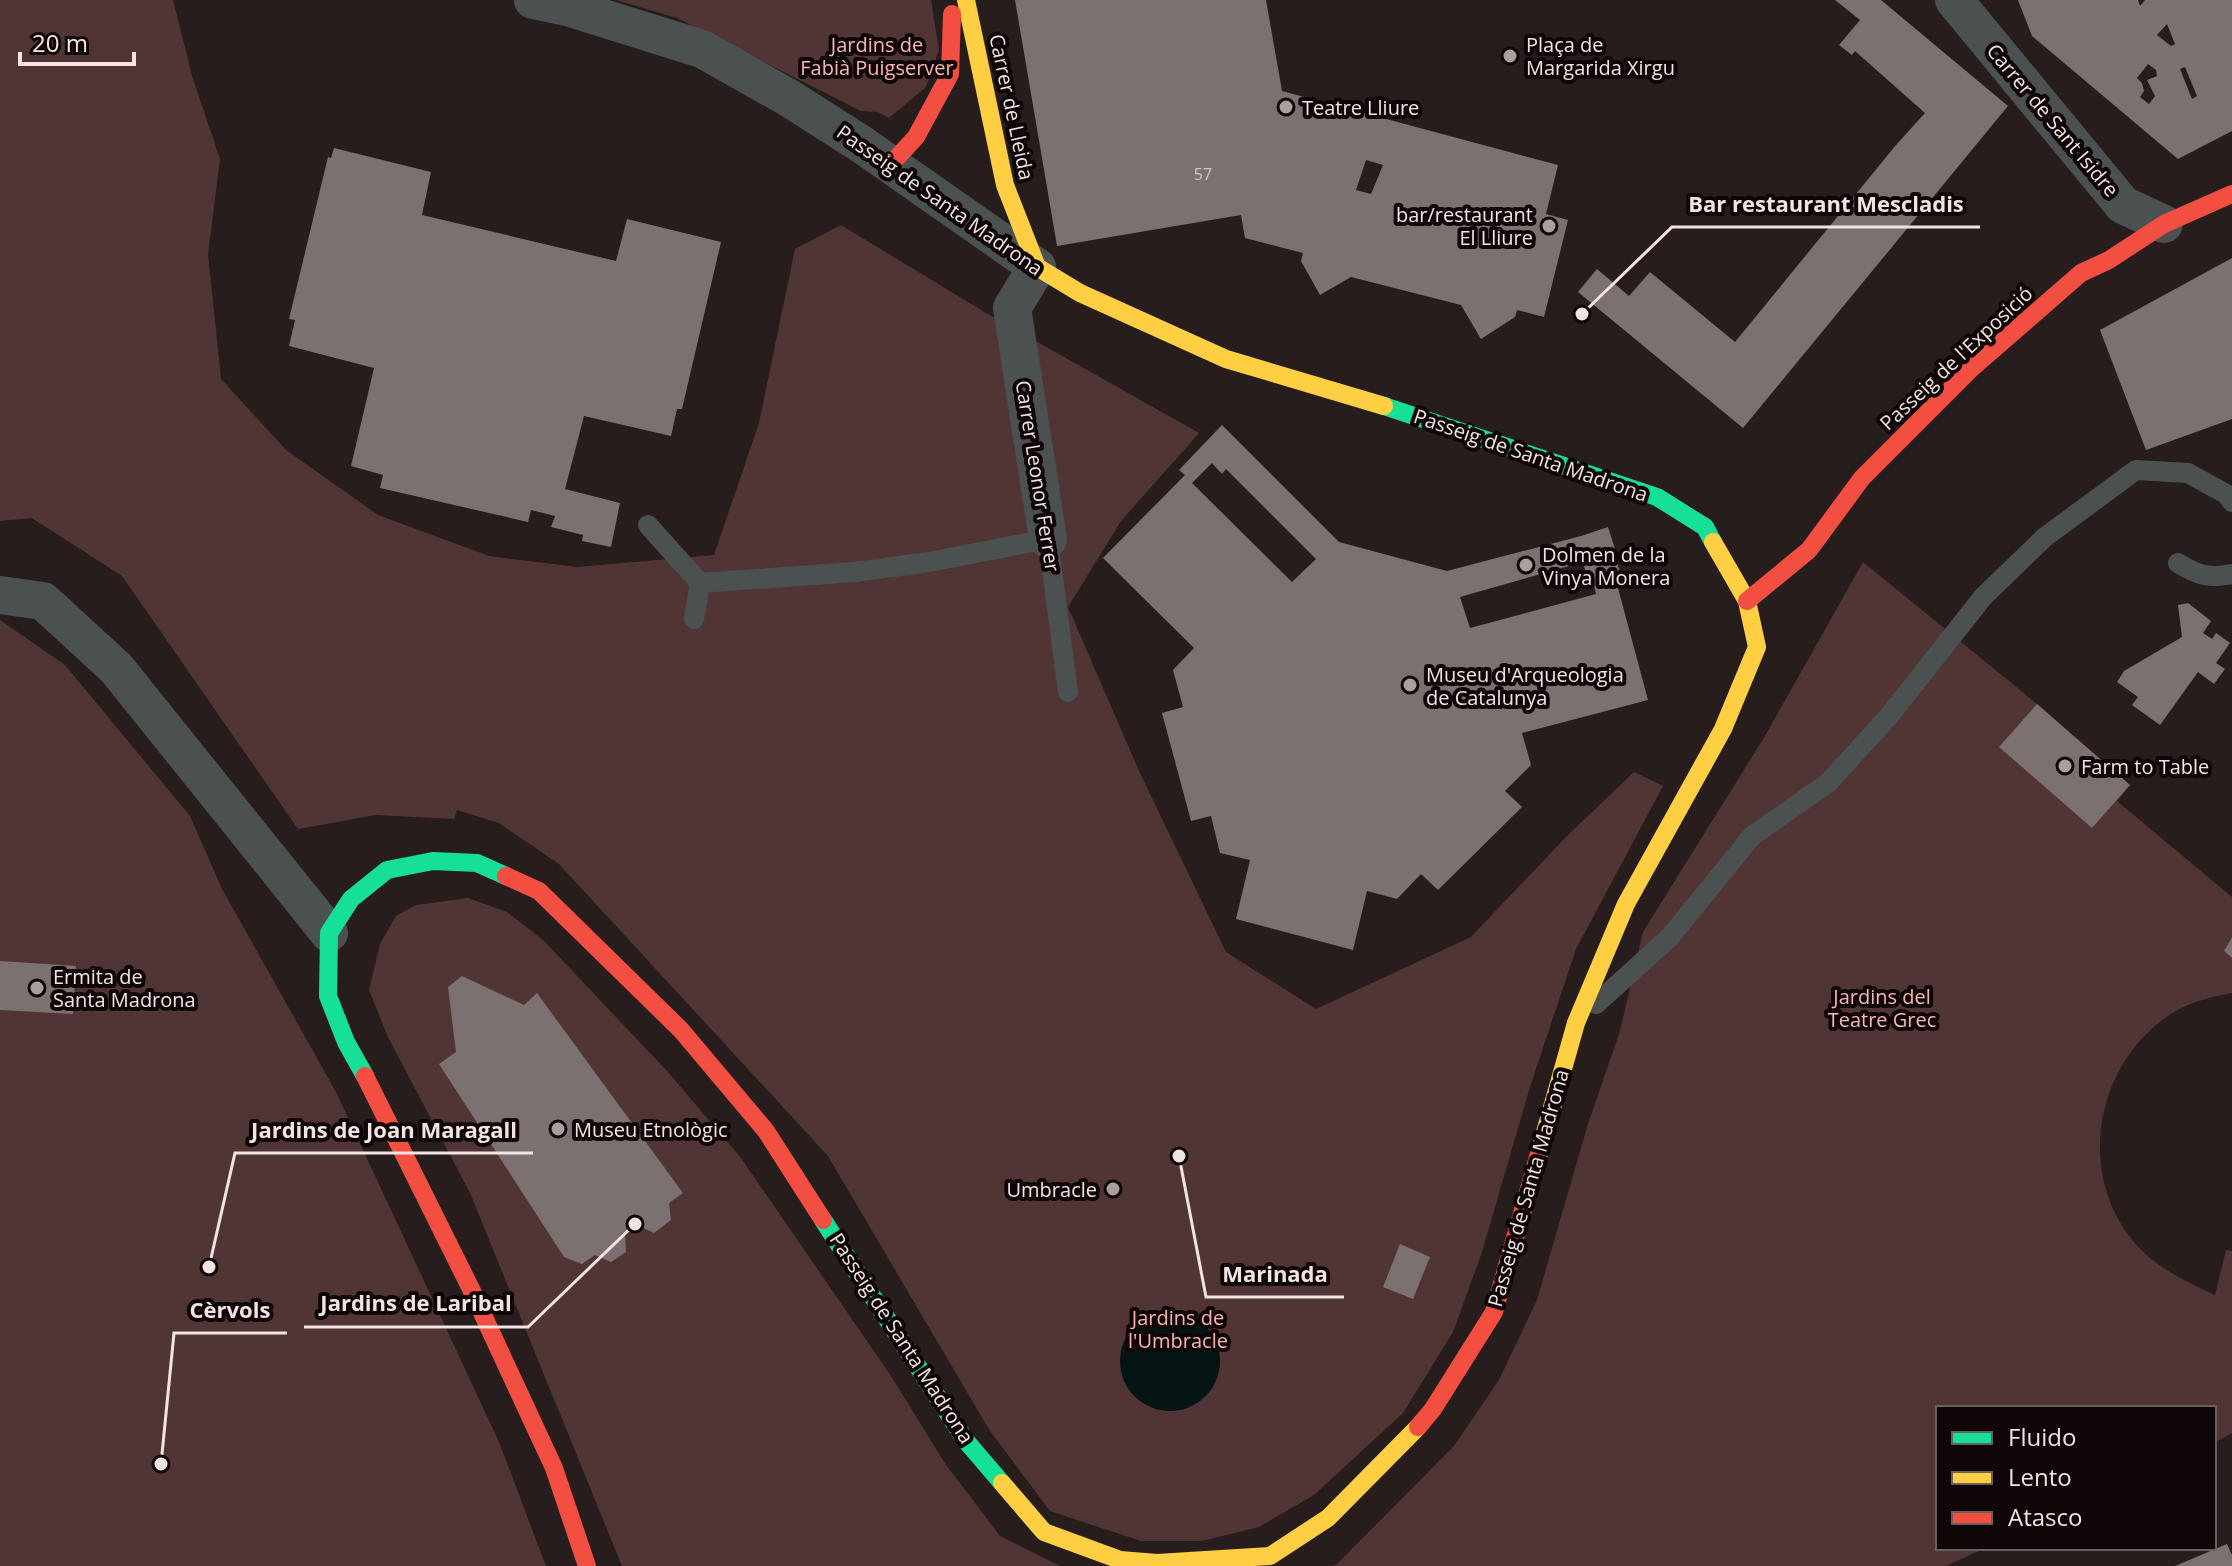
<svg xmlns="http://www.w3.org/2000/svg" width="2232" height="1566" font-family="'Open Sans',sans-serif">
  <rect width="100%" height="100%" fill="#281d1d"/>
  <!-- green -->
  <g fill="#513534">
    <polygon points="0,0 173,0 193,79 220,159 208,254 221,379 286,450 378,515 489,556 577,567 714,555 759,423 795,249 841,225 986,313 1199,433 1121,521 1068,607 1139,771 1226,952 1316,1009 1471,937 1566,837 1634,772 1663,786 1576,949 1530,1087 1481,1255 1453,1332 1403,1413 1314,1495 1259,1527 1202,1541 1141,1541 1050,1511 990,1431 828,1156 559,864 499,823 457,810 454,819 376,815 298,829 122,576 32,518 0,521"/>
    <polygon points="616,0 931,0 939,50 926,87 889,118 878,112 861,111 677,18"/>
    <path d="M1863 562 2037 704 2130 785 2117 801 2232 897V937L2224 951 2232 958V993C2212 997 2192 1001 2174 1012 2099 1058 2075 1165 2130 1237 2152 1266 2183 1280 2215 1295L2226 1250 2232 1251V1433L2214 1443V1408H1938V1548H1985L1946 1566H1332L1337 1564 1454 1446 1499 1380 1537 1300 1588 1124 1620 1031 1643 932 1765 736Z"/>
    <polygon points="0,620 65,665 190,816 222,889 336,1092 499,1442 546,1566 0,1566"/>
    <polygon points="468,898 507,912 544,941 667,1071 741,1158 891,1376 946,1465 1000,1536 1060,1566 622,1566 470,1193 388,1037 369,990 380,944 396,916 416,905"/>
  </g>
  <!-- water -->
  <circle fill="#051515" cx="1170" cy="1361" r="50"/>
  <!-- building -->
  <g fill="#7b7171" fill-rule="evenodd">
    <path d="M1015 0H1266L1282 91 1558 165 1546 214 1568 220 1544 317 1517 310 1515 317 1481 339 1461 305 1351 277 1320 295 1301 261 1303 253 1245 238 1241 215 1057 246ZM1366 160 1383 165 1371 194 1356 190Z"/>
    <polygon points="1835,0 1881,0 2008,106 1743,428 1578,292 1597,269 1629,296 1650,272 1735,342 1896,145 1925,113 1855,51 1852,55 1839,45 1860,20"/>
    <path d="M2018 0H2138L2140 6 2145 0H2232V131L2178 159 2032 36ZM2167 24 2175 44 2171 46 2157 35ZM2148 64 2156 70 2157 76 2147 80 2155 96 2149 104 2140 97 2144 91 2142 83 2137 78ZM2185 67 2197 96 2192 99 2180 69Z"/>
    <polygon points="334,148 431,172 422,215 616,261 627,219 721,242 682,409 677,409 671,436 584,416 565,489 620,503 611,547 582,541 583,535 551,527 555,516 531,510 528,522 380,488 383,475 351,466 374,368 289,346 295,320 289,319 328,157 331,158"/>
    <polygon points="2232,258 2232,419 2146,450 2100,330"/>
    <path d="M1222 425 1339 542 1447 571 1581 536 1608 527 1617 555H1615L1624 587 1618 588 1648 700 1522 733 1531 765 1505 791 1522 807 1438 890 1421 874 1397 899 1367 891 1353 950 1236 919 1250 860 1220 853 1211 816 1191 821 1162 713 1183 707 1173 670 1194 648 1103 558 1185 475 1179 470ZM1212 463 1222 474 1226 469 1316 559 1292 582 1192 483ZM1583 562 1585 570H1590L1596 594 1470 628 1460 597Z"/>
    <polygon points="2188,603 2211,621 2203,633 2212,639 2216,633 2230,643 2216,663 2225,669 2214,684 2198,672 2160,725 2132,705 2138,697 2117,682 2124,671 2182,637 2178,605"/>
    <polygon points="2037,704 2130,785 2092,828 1999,747"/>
    <polygon points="2232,937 2232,958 2224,951"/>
    <polygon points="0,961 76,966 73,1014 0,1010"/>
    <polygon points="462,976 524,1005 537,993 683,1193 669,1203 671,1220 654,1233 637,1225 625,1234 626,1252 611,1262 595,1255 582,1264 564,1257 439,1064 456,1052 448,987"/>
    <polygon points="1400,1244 1430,1257 1413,1299 1383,1287"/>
    <polygon points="2227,1544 2232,1555 2232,1566 2175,1566"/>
  </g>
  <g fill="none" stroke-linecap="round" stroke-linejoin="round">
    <!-- lane -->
    <g stroke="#4b5151" stroke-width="20">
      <polyline points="648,525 700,583"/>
      <path d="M2178 563C2197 575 2210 579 2232 574"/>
      <polyline points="694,619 700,583 855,572 929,562 1048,539 1068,692"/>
      <polyline points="1596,1004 1670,937 1752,836 1828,783 1889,716 1983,597 2045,537 2136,470 2188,473 2226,494 2232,502"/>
    </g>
    <!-- street -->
    <g stroke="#4b5151" stroke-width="38">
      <polyline points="533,0 571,8 702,49 789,98 861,144 1037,267 1012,308 1048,539"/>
      <polyline points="1954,0 2123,205 2164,224"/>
      <polyline points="0,595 43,601 116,668 329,933"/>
    </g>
    <!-- fast -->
    <g stroke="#16e098" stroke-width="18">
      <polyline points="1384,406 1657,497 1705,527 1713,542"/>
      <polyline points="365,1076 346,1042 328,996 329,933 351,899 387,870 433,861 477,863 506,876"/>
      <polyline points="823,1220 966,1441 1002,1483"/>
    </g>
    <!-- slow -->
    <g stroke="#ffcf43" stroke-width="18">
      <polyline points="966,0 1005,185 1037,267 1080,293 1226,359 1384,406"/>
      <polyline points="1542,1143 1576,1023 1626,904 1723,729 1757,647 1747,601 1713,542"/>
      <polyline points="1002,1483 1044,1532 1120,1560 1157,1563 1270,1556 1328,1518 1418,1427"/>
    </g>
    <!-- jam -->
    <g stroke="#f24e42" stroke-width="18">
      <polyline points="891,164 916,137 950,74 952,14"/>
      <polyline points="1747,601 1809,550 1862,478 1972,368 2081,273 2109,260 2164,224 2232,194"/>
      <polyline points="506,876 539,891 681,1030 766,1131 823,1220"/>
      <polyline points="365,1076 471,1289 554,1468 587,1566"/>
      <polyline points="1418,1427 1433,1409 1494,1312 1542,1143"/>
    </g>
  </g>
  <!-- markers -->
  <g fill="#ab9e9e" stroke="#0f0707" stroke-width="3">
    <circle cx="1510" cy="56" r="8"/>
    <circle cx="1286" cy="107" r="8"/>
    <circle cx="1549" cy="226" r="8"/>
    <circle cx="1526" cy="565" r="8"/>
    <circle cx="1410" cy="685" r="8"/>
    <circle cx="2065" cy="766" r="8"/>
    <circle cx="37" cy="988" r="8"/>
    <circle cx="558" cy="1129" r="8"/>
    <circle cx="1113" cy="1189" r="8"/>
  </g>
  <g text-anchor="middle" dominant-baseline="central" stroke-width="8" stroke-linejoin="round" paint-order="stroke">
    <!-- number labels -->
    <g font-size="16" fill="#d4c7c6">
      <text x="1203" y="174">57</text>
    </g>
    <!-- park labels -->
    <g font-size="20" fill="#f8b5b3" stroke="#0f0707">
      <text x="877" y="44">Jardins de<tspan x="877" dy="23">Fabià Puigserver</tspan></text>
      <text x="1882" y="996">Jardins del<tspan x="1882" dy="23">Teatre Grec</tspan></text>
      <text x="1178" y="1317">Jardins de<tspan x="1178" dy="23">l'Umbracle</tspan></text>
    </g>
    <!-- poi labels -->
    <g font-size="20" fill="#f2e4e3" stroke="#0f0707" text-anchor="start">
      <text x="1526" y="44">Plaça de<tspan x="1526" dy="23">Margarida Xirgu</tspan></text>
      <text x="1302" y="107">Teatre Lliure</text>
      <text x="1533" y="214" text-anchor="end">bar/restaurant<tspan x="1533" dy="23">El Lliure</tspan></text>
      <text x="1542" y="554">Dolmen de la<tspan x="1542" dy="23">Vinya Monera</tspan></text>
      <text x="1426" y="674">Museu d'Arqueologia<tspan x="1426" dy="23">de Catalunya</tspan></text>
      <text x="2081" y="766">Farm to Table</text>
      <text x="53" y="976">Ermita de<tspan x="53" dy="23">Santa Madrona</tspan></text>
      <text x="574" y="1129">Museu Etnològic</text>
      <text x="1097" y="1189" text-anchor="end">Umbracle</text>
    </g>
    <!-- street labels -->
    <g font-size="20" fill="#f2e4e3" stroke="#0f0707">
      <text transform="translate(1012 107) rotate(78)">Carrer de Lleida</text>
      <text transform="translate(2053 120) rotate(50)">Carrer de Sant Isidre</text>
      <text transform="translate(940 200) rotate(35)">Passeig de Santa Madrona</text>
      <text transform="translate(1956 358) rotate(-43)">Passeig de l'Exposició</text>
      <text transform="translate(1531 455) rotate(19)">Passeig de Santa Madrona</text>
      <text transform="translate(1038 476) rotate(81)">Carrer Leonor Ferrer</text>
      <text transform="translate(1528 1188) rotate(-74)">Passeig de Santa Madrona</text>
      <text transform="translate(902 1338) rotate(57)">Passeig de Santa Madrona</text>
    </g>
  </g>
  <!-- callouts -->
  <path fill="none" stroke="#f2e4e3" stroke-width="3" d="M1582 314L1672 227H1980M209 1267L235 1153H533M1179 1156L1206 1297H1344M635 1224L528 1327H304M161 1464L174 1333H287"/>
  <g fill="#f2e4e3" stroke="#0f0707" stroke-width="3">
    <circle cx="1582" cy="314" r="8"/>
    <circle cx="209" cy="1267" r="8"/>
    <circle cx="1179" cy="1156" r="8"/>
    <circle cx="635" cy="1224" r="8"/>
    <circle cx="161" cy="1464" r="8"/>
  </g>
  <g font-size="22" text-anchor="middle" font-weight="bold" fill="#f2e4e3" stroke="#0f0707" stroke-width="8" stroke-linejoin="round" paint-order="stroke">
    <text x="1826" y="212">Bar restaurant Mescladis</text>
    <text x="384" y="1138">Jardins de Joan Maragall</text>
    <text x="1275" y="1282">Marinada</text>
    <text x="416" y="1311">Jardins de Laribal</text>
    <text x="230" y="1318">Cèrvols</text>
  </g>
  <!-- legend -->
  <rect x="1936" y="1406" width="280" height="144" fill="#0f0707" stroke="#6a5f5f" stroke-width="2"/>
  <rect x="1952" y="1432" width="40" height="12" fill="#16e098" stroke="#6a5f5f" stroke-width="2"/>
  <text x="2008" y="1446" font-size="24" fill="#f2e4e3">Fluido</text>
  <rect x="1952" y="1472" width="40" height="12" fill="#ffcf43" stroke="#6a5f5f" stroke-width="2"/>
  <text x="2008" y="1486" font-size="24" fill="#f2e4e3">Lento</text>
  <rect x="1952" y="1512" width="40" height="12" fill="#f24e42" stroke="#6a5f5f" stroke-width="2"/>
  <text x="2008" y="1526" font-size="24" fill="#f2e4e3">Atasco</text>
  <!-- scale -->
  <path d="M20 52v12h114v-12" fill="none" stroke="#f2e4e3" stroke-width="4"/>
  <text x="32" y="52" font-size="24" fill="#f2e4e3" stroke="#0f0707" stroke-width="6" paint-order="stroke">20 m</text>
</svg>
